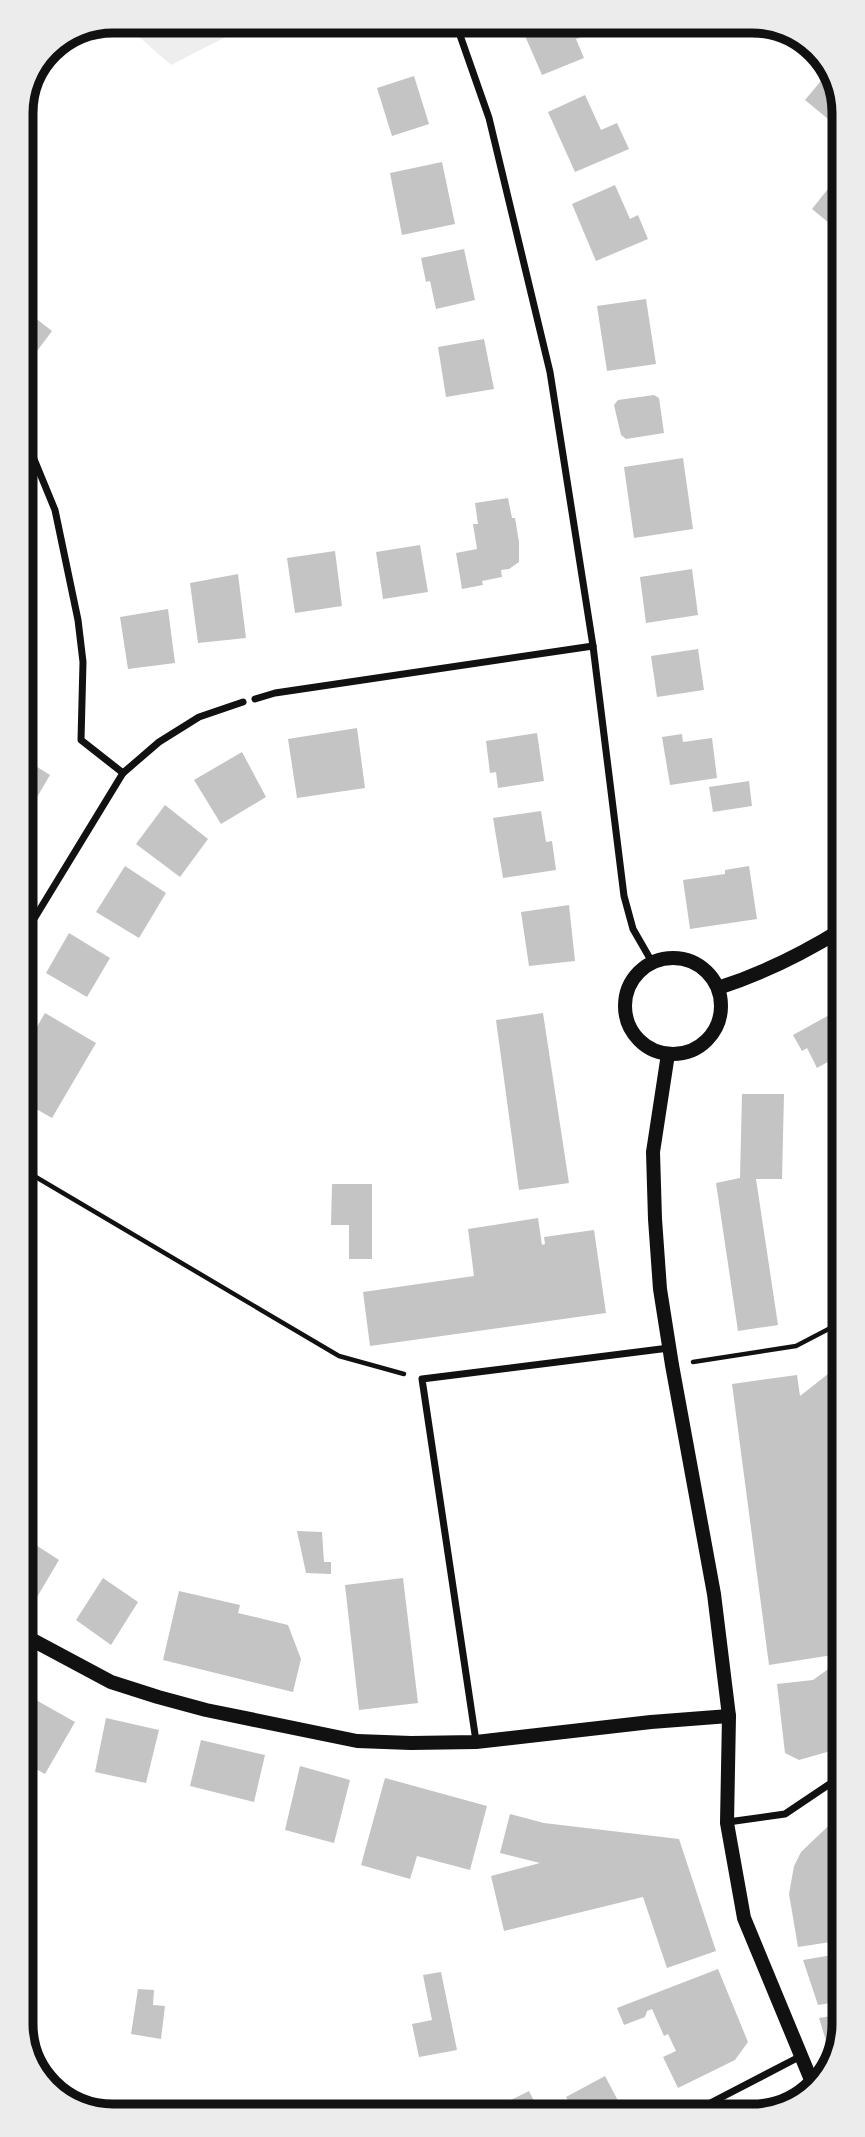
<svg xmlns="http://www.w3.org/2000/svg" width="865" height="2137" font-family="'Times New Roman',serif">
  <rect width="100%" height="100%" fill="#fff"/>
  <!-- green -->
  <polygon fill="#eee" points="121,21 257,21 171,65"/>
  <!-- building -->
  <g fill="#c4c4c4">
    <polygon points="568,21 583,21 587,32 586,35 576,39 584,58 542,75 519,22"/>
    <polygon points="830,70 839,84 839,128 805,100"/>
    <polygon points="414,76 429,124 392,136 377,88"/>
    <polygon points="585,95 601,130 617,123 629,149 575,172 548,112"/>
    <polygon points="442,162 455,224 402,235 390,173"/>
    <polygon points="839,175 840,232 812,209"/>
    <polygon points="615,185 630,219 638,215 648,239 596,261 572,204"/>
    <polygon points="464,249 475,300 436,309 430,281 426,282 421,258"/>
    <polygon points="22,288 34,298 25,310 52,331 28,363 22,358"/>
    <polygon points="646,299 656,364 607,371 597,306"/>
    <polygon points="484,339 494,389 446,397 438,347"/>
    <polygon points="654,395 659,398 664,433 626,439 621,435 614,405 618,400"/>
    <polygon points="683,458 693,529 634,538 624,467"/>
    <polygon points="508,498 512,518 515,518 519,542 519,562 509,569 501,570 502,577 482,581 483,585 462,589 456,553 477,549 473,524 478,524 475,503"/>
    <polygon points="420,545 428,592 383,599 376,552"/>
    <polygon points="335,551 342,606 295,613 287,558"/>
    <polygon points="692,569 698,615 646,623 640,577"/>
    <polygon points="238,574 246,638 198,643 190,583"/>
    <polygon points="168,609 175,663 128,669 120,617"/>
    <polygon points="698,649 704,690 657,697 651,656"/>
    <polygon points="357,728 365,788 297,798 288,739"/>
    <polygon points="537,733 544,781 498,788 496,772 490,773 486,741"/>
    <polygon points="682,734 683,742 712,738 717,778 670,785 662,737"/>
    <polygon points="242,752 266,797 221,824 194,780"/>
    <polygon points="23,758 50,775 23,821"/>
    <polygon points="749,781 752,806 713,812 709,787"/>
    <polygon points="165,805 208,839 180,877 136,844"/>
    <polygon points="541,811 546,842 552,841 556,870 503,878 493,818"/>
    <polygon points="125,866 166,893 139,938 96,912"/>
    <polygon points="749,866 757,919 690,929 683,880 725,874 725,870"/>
    <polygon points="569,905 575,961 529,966 521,912"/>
    <polygon points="69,933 110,958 87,997 46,973"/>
    <polygon points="842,1008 842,1054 817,1068 807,1048 802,1051 793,1035"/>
    <polygon points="45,1013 96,1043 52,1118 24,1102 23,1051"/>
    <polygon points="543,1013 569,1183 519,1190 496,1020"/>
    <polygon points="742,1094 784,1094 782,1179 756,1179 778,1325 738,1331 716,1183 740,1178"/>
    <polygon points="332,1184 372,1184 372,1259 349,1259 349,1225 331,1225"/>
    <polygon points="538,1218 542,1245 545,1244 544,1237 594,1230 606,1313 370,1346 363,1292 474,1276 468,1229"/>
    <polygon points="842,1363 843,1571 828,1574 839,1654 769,1665 732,1384 797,1375 800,1396"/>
    <polygon points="297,1531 322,1532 324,1562 331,1562 331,1574 306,1573"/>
    <polygon points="25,1538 59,1560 37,1597 25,1590"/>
    <polygon points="103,1578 138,1602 111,1645 76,1620"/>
    <polygon points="403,1578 418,1703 359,1710 345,1585"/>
    <polygon points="179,1591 240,1605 238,1613 288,1625 301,1659 293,1692 163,1660"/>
    <polygon points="831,1667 839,1675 843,1671 843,1753 840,1755 834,1750 799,1760 785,1753 777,1684 813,1680"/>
    <polygon points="27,1695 75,1722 45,1774 25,1763 25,1698"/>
    <polygon points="106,1718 159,1730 146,1783 95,1772"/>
    <polygon points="201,1740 265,1755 254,1802 190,1786"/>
    <polygon points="300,1766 350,1780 334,1843 285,1830"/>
    <polygon points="385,1778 487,1806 470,1870 417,1856 410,1879 361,1865"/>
    <polygon points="843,1812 844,1867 839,1871 844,1879 836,1888 844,1925 844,1940 798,1947 789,1894 794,1866 801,1852"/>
    <polygon points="510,1814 544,1823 679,1839 716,1951 667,1968 643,1897 504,1931 491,1876 540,1863 500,1853"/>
    <polygon points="844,1953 844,2001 818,2005 803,1960"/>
    <polygon points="718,1969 748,2042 735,2060 678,2088 663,2057 676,2051 668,2034 664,2036 652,2009 647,2011 645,2017 624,2025 617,2008"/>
    <polygon points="441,1972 457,2050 419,2057 412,2024 432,2020 423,1975"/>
    <polygon points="138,1989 154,1990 153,2005 165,2006 161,2039 131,2034"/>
    <polygon points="844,2014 844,2024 832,2060 819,2018"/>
    <polygon points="605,2076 624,2112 575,2113 566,2097"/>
    <polygon points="529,2091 540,2113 495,2113 493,2109"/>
  </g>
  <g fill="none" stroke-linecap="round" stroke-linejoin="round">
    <!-- path -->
    <g stroke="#111" stroke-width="4.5">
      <polyline points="24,1170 339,1356 404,1374"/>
      <polyline points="693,1362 796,1346 842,1322"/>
    </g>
    <!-- minor -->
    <g stroke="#111" stroke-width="7">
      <polyline points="455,21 489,118 550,372 593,646 624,896 633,929 652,962"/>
      <polyline points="22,450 34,459 55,510 78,620 83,662 81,740 123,773"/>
      <polyline points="255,699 275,693 593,646"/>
      <polyline points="23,937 123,773 159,742 199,717 243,702"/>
      <polyline points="476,1741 422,1379 669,1348"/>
      <polyline points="728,1822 785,1814 843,1775"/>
      <polyline points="693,2112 801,2056"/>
    </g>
    <!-- secondary -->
    <g stroke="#111" stroke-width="14">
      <circle cx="673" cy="1006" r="48"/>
      <path d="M718 988C762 974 802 954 841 930"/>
      <polyline points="668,1054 653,1152 655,1219 660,1289 672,1365 714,1594 729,1716 727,1823 744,1918 814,2087"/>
      <polyline points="25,1636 111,1682 158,1697 206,1710 357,1741 411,1743 476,1742 651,1722 729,1716"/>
    </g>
  </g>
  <!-- crop -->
  <path d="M0 0H865V2137H0ZM113 33H752A80 80 0 0 1 832 113V2024A80 80 0 0 1 752 2104H113A80 80 0 0 1 33 2024V113A80 80 0 0 1 113 33Z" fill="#ececec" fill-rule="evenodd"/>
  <path fill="none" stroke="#111" stroke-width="9" d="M113 33H752A80 80 0 0 1 832 113V2024A80 80 0 0 1 752 2104H113A80 80 0 0 1 33 2024V113A80 80 0 0 1 113 33Z"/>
</svg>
